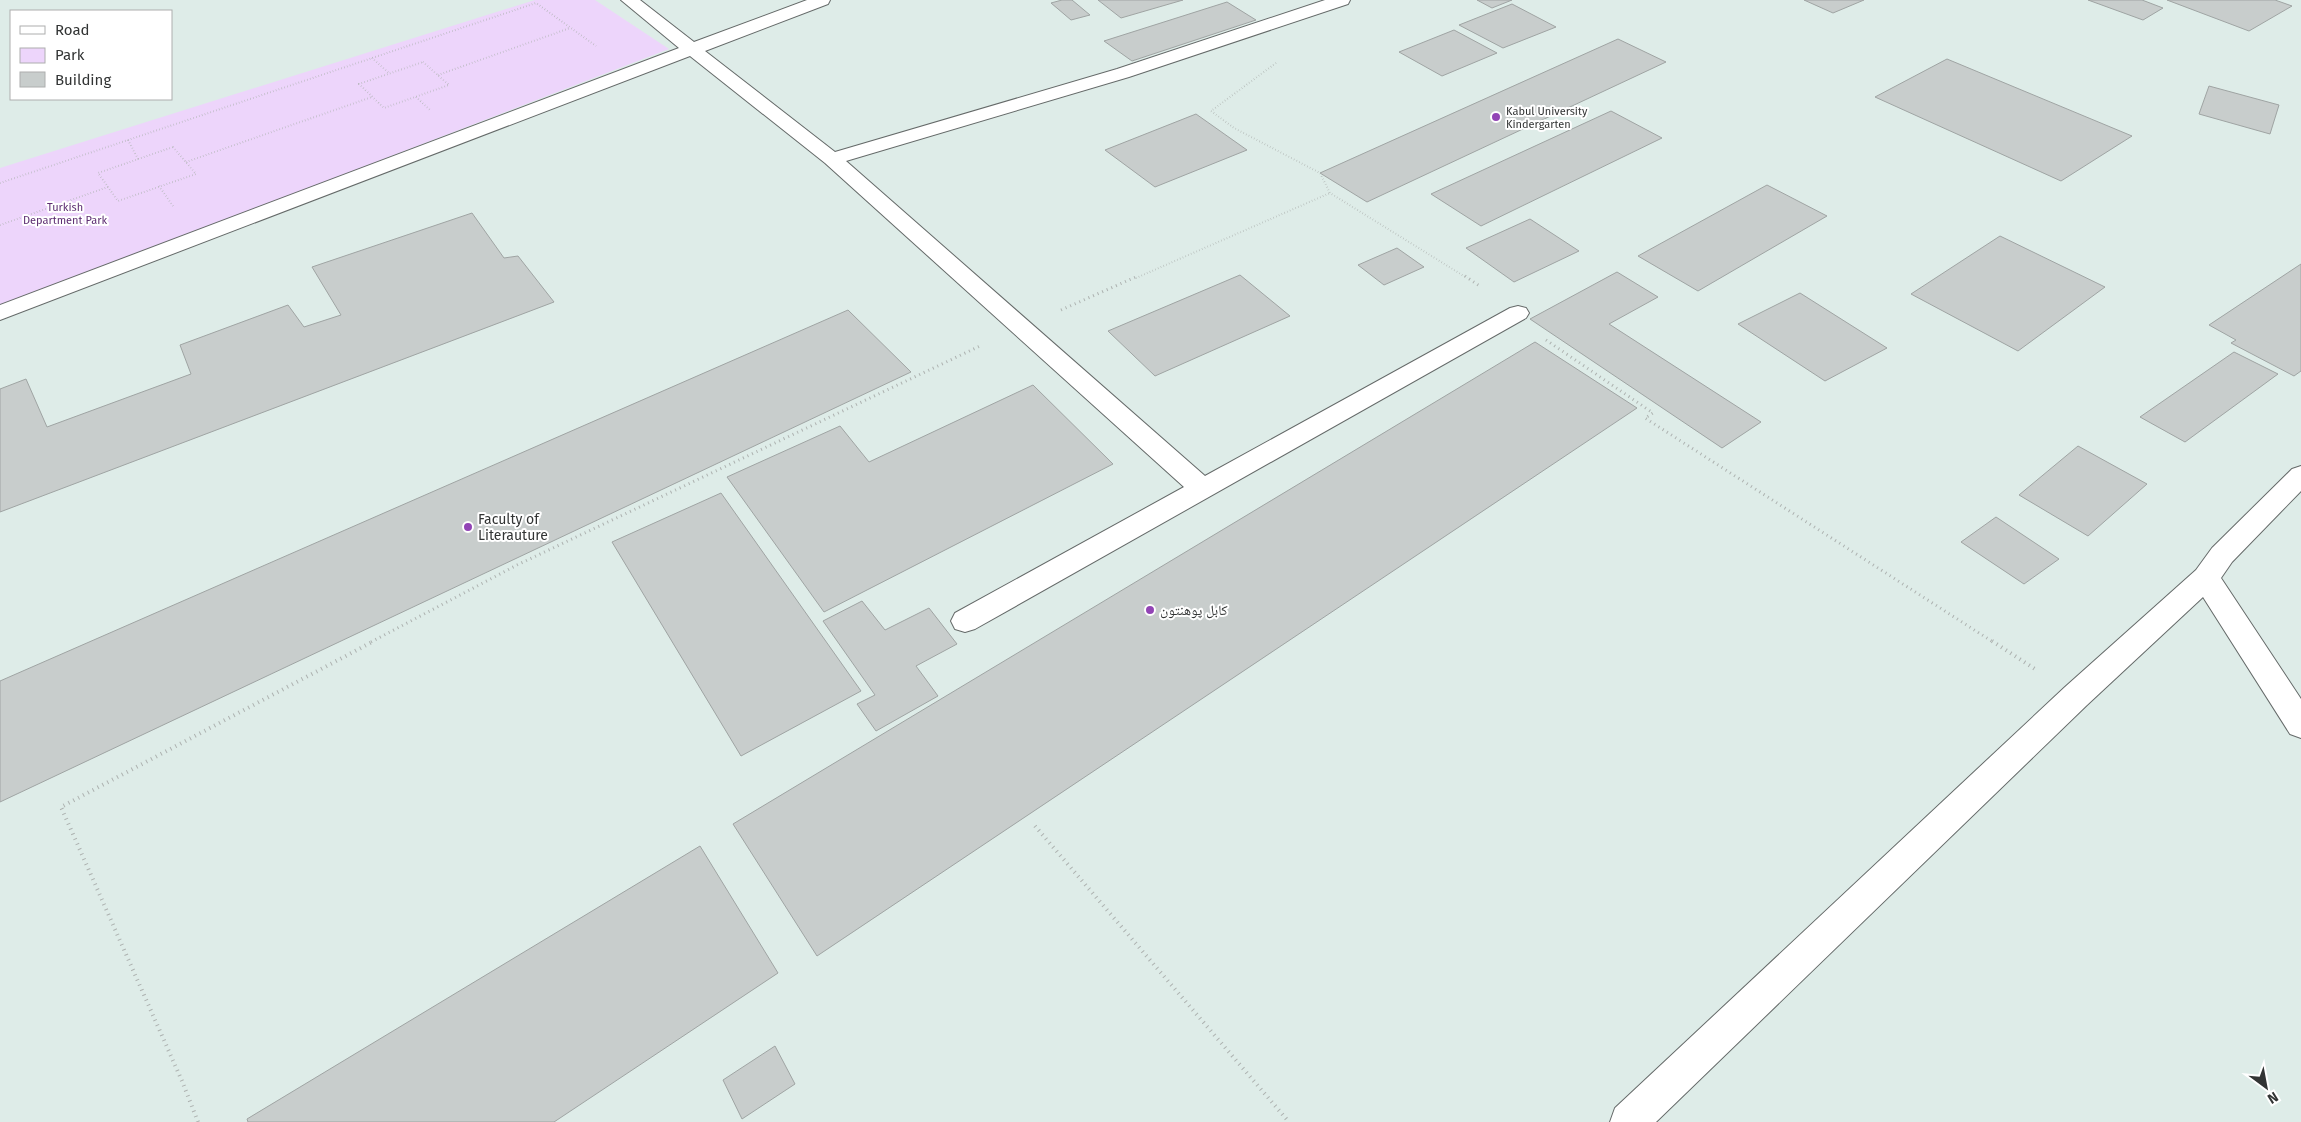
<svg xmlns="http://www.w3.org/2000/svg" width="2301" height="1122" font-family="'Fira Sans','Noto Naskh Arabic',sans-serif">
  <rect width="100%" height="100%" fill="#f0f6f4"/>
  <!-- built -->
  <path fill="#deece8" fill-rule="evenodd" d="M0 0H2301V1122H0ZM11 11H171V99H11Z"/>
  <!-- green -->
  <polygon fill="#edd5fb" points="535,0 595,0 669,49 0,307 0,168"/>
  <!-- building -->
  <g fill="#c8cdcc" stroke="#9fa4a3">
    <polygon points="1062,0 1072,0 1090,15 1071,20 1051,3"/>
    <polygon points="1098,0 1183,0 1121,18"/>
    <polygon points="1477,0 1512,0 1492,8"/>
    <polygon points="1804,0 1864,0 1833,13"/>
    <polygon points="2088,0 2142,0 2163,8 2143,20"/>
    <polygon points="2167,0 2275,0 2292,6 2249,31"/>
    <polygon points="1227,2 1256,20 1132,61 1104,41"/>
    <polygon points="1512,4 1556,27 1503,48 1459,25"/>
    <polygon points="1454,30 1497,53 1442,76 1399,52"/>
    <polygon points="1618,39 1666,62 1367,202 1320,173"/>
    <polygon points="1947,59 2132,136 2061,181 1875,97"/>
    <polygon points="2209,86 2279,105 2270,134 2199,114"/>
    <polygon points="1611,111 1662,138 1481,226 1431,194"/>
    <polygon points="1196,114 1247,150 1155,187 1105,150"/>
    <polygon points="1767,185 1827,216 1698,291 1638,256"/>
    <polygon points="472,213 504,258 518,256 554,302 0,512 0,389 26,379 47,427 191,374 180,345 288,305 304,327 341,315 312,267"/>
    <polygon points="1530,219 1579,251 1514,282 1466,248"/>
    <polygon points="2000,236 2105,287 2018,351 1911,294"/>
    <polygon points="1397,248 1424,267 1384,285 1358,265"/>
    <polygon points="2301,264 2301,371 2294,376 2231,343 2236,340 2209,325"/>
    <polygon points="1617,272 1658,297 1609,324 1761,422 1722,448 1530,319"/>
    <polygon points="1240,275 1290,316 1155,376 1108,331"/>
    <polygon points="1800,293 1887,348 1825,381 1738,324"/>
    <polygon points="848,310 911,372 0,802 0,681"/>
    <polygon points="1535,342 1637,408 817,956 733,824"/>
    <polygon points="2234,352 2278,374 2185,442 2140,417"/>
    <polygon points="1033,385 1113,464 824,612 727,477 840,426 869,462"/>
    <polygon points="2078,446 2147,484 2088,536 2019,495"/>
    <polygon points="721,493 861,691 741,756 612,542"/>
    <polygon points="1996,517 2059,559 2024,584 1961,542"/>
    <polygon points="862,601 885,630 929,608 957,644 916,666 938,696 876,731 857,704 875,695 823,621"/>
    <polygon points="700,846 778,973 554,1122 248,1122 247,1119"/>
    <polygon points="775,1046 795,1084 742,1119 723,1080"/>
  </g>
  <g fill="none" stroke-linecap="round" stroke-linejoin="round">
    <defs>
      <g id="minor">
        <polygon points="621,0 640,0 694,42 807,0 830,0 828,4 705,51 835,152 1117,69 1325,0 1350,0 1348,4 1129,77 846,161 1205,476 1510,308 1518,306 1526,308 1529,313 1526,318 975,629 965,632 955,629 951,621 955,613 1184,487 825,163 690,56 0,320 0,305 679,48"/>
        <polygon points="2301,466 2301,491 2232,562 2221,578 2301,699 2301,738 2290,734 2203,597 2087,705 1656,1122 1610,1122 1615,1108 2065,687 2196,570 2212,548 2292,469"/>
      </g>
    </defs>
    <!-- minor casing -->
    <use href="#minor" stroke="#656a69" stroke-width="2"/>
    <!-- path-far2 -->
    <g stroke="#adb2b0" stroke-width="2" stroke-dasharray="0.5 2.5" stroke-linecap="butt">
      <polyline points="372,58 390,74"/>
      <polygon points="423,62 449,85 384,108 359,84"/>
      <polyline points="1276,63 1211,111 1234,128 1320,173 1330,193 1467,278"/>
      <polyline points="438,75 570,28"/>
      <polyline points="416,97 430,110"/>
      <polyline points="128,140 138,159"/>
      <polygon points="173,147 196,174 118,201 98,173"/>
      <polyline points="186,162 372,97"/>
      <polyline points="0,183 536,3 596,46"/>
      <polyline points="159,186 173,206"/>
      <polyline points="0,225 108,187"/>
      <polyline points="1136,278 1330,193"/>
    </g>
    <!-- path-far1 -->
    <g stroke="#adb2b0" stroke-width="3" stroke-dasharray="1 4" stroke-linecap="butt">
      <polyline points="1465,276 1481,287"/>
      <polyline points="1061,310 1138,276"/>
      <polyline points="1546,340 1653,413 1645,418 1993,642"/>
      <polyline points="371,642 517,565 980,346"/>
    </g>
    <!-- path -->
    <g stroke="#adb2b0" stroke-width="4" stroke-dasharray="1 4.5" stroke-linecap="butt">
      <polyline points="1992,641 2038,671"/>
      <polyline points="1035,826 1289,1122"/>
      <polyline points="198,1122 182,1081 61,807 374,641"/>
    </g>
    <!-- minor -->
    <use href="#minor" fill="#fff" fill-rule="evenodd"/>
  </g>
  <!-- markers -->
  <g fill="#9244b5" stroke="#fff" stroke-width="2">
    <circle cx="1496" cy="117" r="5"/>
    <circle cx="468" cy="527" r="5"/>
    <circle cx="1150" cy="610" r="5"/>
  </g>
  <g text-anchor="middle" dominant-baseline="central" stroke-width="4" stroke-linejoin="round" paint-order="stroke">
    <!-- far-poi labels -->
    <g font-size="11" fill="#323434" stroke="#fff" text-anchor="start">
      <text x="1506" y="111">Kabul University<tspan x="1506" dy="13">Kindergarten</tspan></text>
    </g>
    <!-- far-park labels -->
    <g font-size="11" fill="#5c2c71" stroke="#fff">
      <text x="65" y="207">Turkish<tspan x="65" dy="13">Department Park</tspan></text>
    </g>
    <!-- poi labels -->
    <g font-size="14" fill="#323434" stroke="#fff" text-anchor="start">
      <text x="478" y="519">Faculty of<tspan x="478" dy="16">Literauture</tspan></text>
      <text x="1160" y="610">کابل پوهنتون</text>
    </g>
  </g>
  <!-- legend -->
  <rect x="10" y="10" width="162" height="90" fill="#ffffff" stroke="#adaeae"/>
  <rect x="20" y="26" width="25" height="8" fill="#ffffff" stroke="#adaeae"/>
  <text x="55" y="35" font-size="15" fill="#323434">Road</text>
  <rect x="20" y="48" width="25" height="15" fill="#edd5fb" stroke="#adaeae"/>
  <text x="55" y="60" font-size="15" fill="#323434">Park</text>
  <rect x="20" y="72" width="25" height="15" fill="#c8cdcc" stroke="#adaeae"/>
  <text x="55" y="85" font-size="15" fill="#323434">Building</text>
  <!-- north arrow -->
  <g transform="translate(2266 1087) rotate(148)" stroke="#ffffff" stroke-width="4" paint-order="stroke">
  <path d="M0-4L9 19L0 12L-9 19Z" fill="#323434"/>
  <text y="-8" font-size="14" font-weight="bold" text-anchor="middle" fill="#323434">N</text>
  </g>
</svg>
